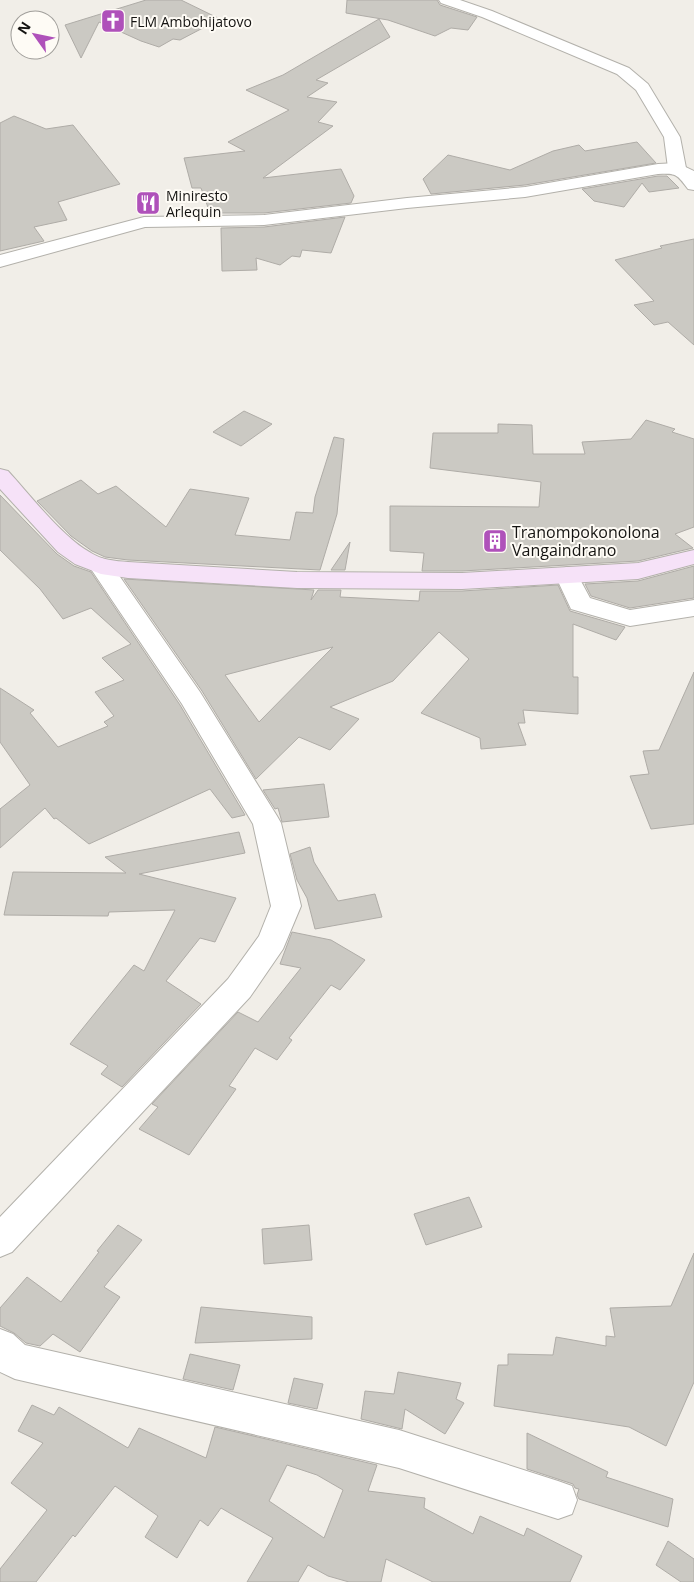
<svg xmlns="http://www.w3.org/2000/svg" width="694" height="1582" font-family="'Open Sans',sans-serif">
  <rect width="100%" height="100%" fill="#f1eee8"/>
  <!-- building -->
  <g fill="#cbc9c3" stroke="#afaca7" fill-rule="evenodd">
    <polygon points="146,0 181,0 220,19 180,40 173,39 159,47 141,41 99,22 81,58 65,25"/>
    <polygon points="347,0 437,0 440,5 477,17 468,30 451,28 435,36 388,20 346,13"/>
    <polygon points="379,19 390,37 316,80 328,83 307,97 337,102 318,122 333,126 263,178 341,169 354,196 351,203 264,213 210,213 201,188 192,188 184,158 245,151 228,142 289,110 246,90 283,75"/>
    <polygon points="14,116 46,129 73,125 120,184 58,202 67,220 34,227 44,241 0,251 0,123"/>
    <polygon points="637,142 656,163 525,185 431,194 423,179 448,155 510,170 553,151 579,145 585,151"/>
    <polygon points="658,176 667,176 679,188 649,192 642,183 624,207 594,201 582,189"/>
    <polygon points="345,217 331,253 302,250 300,257 292,256 280,265 256,258 257,270 222,271 221,228 264,227"/>
    <polygon points="694,239 694,345 668,322 654,325 634,305 654,301 615,260 662,248 660,246"/>
    <polygon points="244,411 272,424 241,446 213,432"/>
    <polygon points="646,420 675,429 672,432 694,439 694,527 675,534 693,548 638,561 462,571 422,571 424,553 390,551 390,506 539,507 541,482 430,468 433,433 498,433 498,424 532,425 533,454 585,454 582,442 631,439"/>
    <polygon points="334,437 344,439 337,514 320,570 128,560 105,557 92,551 71,536 37,501 81,480 98,494 116,486 166,527 190,489 249,498 235,535 290,540 296,512 313,513 315,497"/>
    <polygon points="0,495 57,554 74,566 91,572 180,705 245,815 232,818 210,789 89,844 56,818 54,819 45,808 0,848 0,809 30,785 0,742 0,688 34,710 30,713 58,747 108,726 104,722 114,716 95,692 124,680 102,658 131,644 91,608 63,619 40,589 0,550"/>
    <polygon points="350,542 345,570 331,570"/>
    <polygon points="694,566 694,598 630,608 591,596 585,584 638,581"/>
    <path d="M124 579 314 590 311 600 318 590H341L340 597 419 601 420 591H462L558 585 570 611 625 627 616 640 573 624V677H578V714L523 710 525 723H518L526 745 481 749 480 738 421 713 469 659 439 632 393 681 330 707 359 719 330 750 299 737 256 779 202 691ZM333 647 259 722 225 675Z"/>
    <polygon points="694,672 694,824 651,829 630,776 649,774 643,751 659,750"/>
    <polygon points="324,784 329,817 282,822 278,808 275,809 263,790"/>
    <polygon points="239,832 245,853 139,874 236,898 215,942 200,938 166,981 201,1004 122,1087 101,1074 108,1066 70,1044 134,965 144,971 175,910 109,912 108,916 4,915 13,872 126,873 105,857"/>
    <polygon points="310,847 314,862 338,901 375,894 382,917 315,929 307,898 297,880 290,854"/>
    <polygon points="292,932 331,940 365,960 340,990 331,985 289,1038 292,1040 277,1060 255,1048 229,1086 236,1089 189,1155 139,1129 158,1107 152,1104 238,1012 258,1022 301,968 280,964"/>
    <polygon points="469,1197 482,1227 426,1245 414,1214"/>
    <polygon points="118,1225 142,1240 104,1287 120,1297 80,1352 53,1334 40,1346 26,1343 14,1333 0,1326 0,1308 27,1277 61,1302 99,1252 97,1251"/>
    <polygon points="309,1225 312,1260 264,1264 262,1229"/>
    <polygon points="694,1253 694,1382 666,1446 629,1427 494,1406 498,1365 508,1365 508,1354 553,1355 556,1337 606,1346 606,1336 615,1337 610,1308 671,1306"/>
    <polygon points="201,1307 312,1317 312,1339 195,1343"/>
    <polygon points="190,1354 240,1365 233,1390 183,1379"/>
    <polygon points="398,1372 461,1383 456,1399 464,1403 445,1434 405,1409 402,1429 361,1419 365,1391 394,1394"/>
    <polygon points="294,1378 323,1384 317,1409 288,1403"/>
    <path d="M32 1405 54 1415 59 1407 128 1448 139 1428 206 1458 215 1427 377 1465 368 1491 425 1498 424 1508 473 1534 480 1516 524 1536 527 1528 582 1556 570 1582H433L386 1559 381 1582H349L328 1576 308 1565 298 1582H247L273 1538 221 1508 208 1526 200 1520 177 1558 145 1537 158 1516 115 1486 75 1537 73 1535 36 1582H0V1569L47 1510 11 1483 43 1443 18 1431ZM287 1465 317 1475 343 1490 324 1538 269 1501Z"/>
    <polygon points="527,1433 608,1472 606,1477 673,1499 668,1527 579,1499 577,1495 579,1489 575,1488 573,1484 527,1469"/>
    <polygon points="668,1541 694,1559 694,1582 681,1582 656,1565"/>
  </g>
  <g fill="none" stroke-linecap="round" stroke-linejoin="round">
    <defs>
      <g id="minor">
        <polygon points="439,0 460,0 492,11 629,68 648,84 680,137 686,168 683,172 677,173 671,172 668,168 664,137 636,90 617,74 482,17 441,3"/>
        <polygon points="101,558 109,561 200,692 277,816 281,823 301,906 283,949 250,997 12,1252 0,1257 0,1217 228,979 259,936 271,906 253,824 182,704 89,566 93,561"/>
        <polygon points="567,567 575,570 590,598 630,610 694,600 694,616 630,626 571,609 555,575 559,570"/>
        <polygon points="0,1329 13,1334 25,1345 399,1430 558,1481 572,1486 577,1500 572,1514 558,1519 399,1468 15,1379 0,1372"/>
      </g>
      <path id="tertiary" d="M677 163 694 171V190L688 189C677 174 676 173 658 174L525 197 407 208 264 225 145 227 0 267V255L144 217 264 215 407 198 525 187 658 164Z"/>
      <path id="secondary" d="M0 469 8 471C30 495 63 538 91 553 102 560 115 561 128 562L297 572 462 573 638 563 694 550V564L638 579 462 589 297 588 128 578 101 574 75 564 58 552 0 489Z"/>
    </defs>
    <!-- minor casing -->
    <use href="#minor" stroke="#b3b1ab" stroke-width="2"/>
    <!-- tertiary casing -->
    <use href="#tertiary" stroke="#b3b1ab" stroke-width="2"/>
    <!-- secondary casing -->
    <use href="#secondary" stroke="#b3b1ab" stroke-width="2"/>
    <!-- minor -->
    <use href="#minor" fill="#fff" fill-rule="evenodd"/>
    <!-- tertiary -->
    <use href="#tertiary" fill="#fff" fill-rule="evenodd"/>
    <!-- secondary -->
    <use href="#secondary" fill="#f6e2f8" fill-rule="evenodd"/>
  </g>
  <!-- icons -->
  <defs>
    <symbol id="church-square" viewBox="-11 -11 22 22"><rect x="-9" y="-9" width="18" height="18" rx="4" fill="#af51ba" stroke="#fefbf5"/><path d="M-1.2-6h2.4v3.5h3.3v2.4h-3.3V6h-2.4V-.1h-3.3v-2.4h3.3Z" fill="#fff"/></symbol>
    <symbol id="restaurant-square" viewBox="-11 -11 22 22"><rect x="-9" y="-9" width="18" height="18" rx="4" fill="#af51ba" stroke="#fefbf5"/><path d="M-5-6h1v4h1v-4h1v4h1v-4h1v5L-1.5 .5V6h-2V.5L-5-1ZM5-6V6H3V1.5H1.5Q1.5-4 5-6Z" fill="#fff"/></symbol>
    <symbol id="building-square" viewBox="-11 -11 22 22"><rect x="-9" y="-9" width="18" height="18" rx="4" fill="#af51ba" stroke="#fefbf5"/><path d="M-4-6H4V6H1V3H-1V6H-4ZM-2.5-4.3h1.7v1.8h-1.7ZM.8-4.3h1.7v1.8H.8ZM-2.5-1h1.7V.8h-1.7ZM.8-1h1.7V.8H.8Z" fill="#fff"/></symbol>
  </defs>
  <g fill-rule="evenodd">
    <use href="#church-square" x="99" y="7" width="28" height="28"/>
    <use href="#restaurant-square" x="134" y="189" width="28" height="28"/>
    <use href="#building-square" x="481" y="527" width="28" height="28"/>
  </g>
  <g text-anchor="middle" dominant-baseline="central" stroke-width="4" stroke-linejoin="round" paint-order="stroke">
    <!-- far-poi labels -->
    <g font-size="14" fill="#141311" stroke="#fefbf5" text-anchor="start">
      <text x="130" y="21">FLM Ambohijatovo</text>
      <text x="166" y="195">Miniresto<tspan x="166" dy="16">Arlequin</tspan></text>
    </g>
    <!-- poi labels -->
    <g font-size="16" fill="#141311" stroke="#fefbf5" text-anchor="start">
      <text x="512" y="532">Tranompokonolona<tspan x="512" dy="18">Vangaindrano</tspan></text>
    </g>
  </g>
  <!-- north arrow -->
  <g transform="translate(35 35) rotate(303)"><circle r="24" fill="#fefbf5" stroke="#a09e9a"/>
  <path d="M0-4L9 19L0 12L-9 19Z" fill="#af51ba"/>
  <text y="-8" font-size="14" font-weight="bold" text-anchor="middle" fill="#141311">N</text>
  </g>
</svg>
